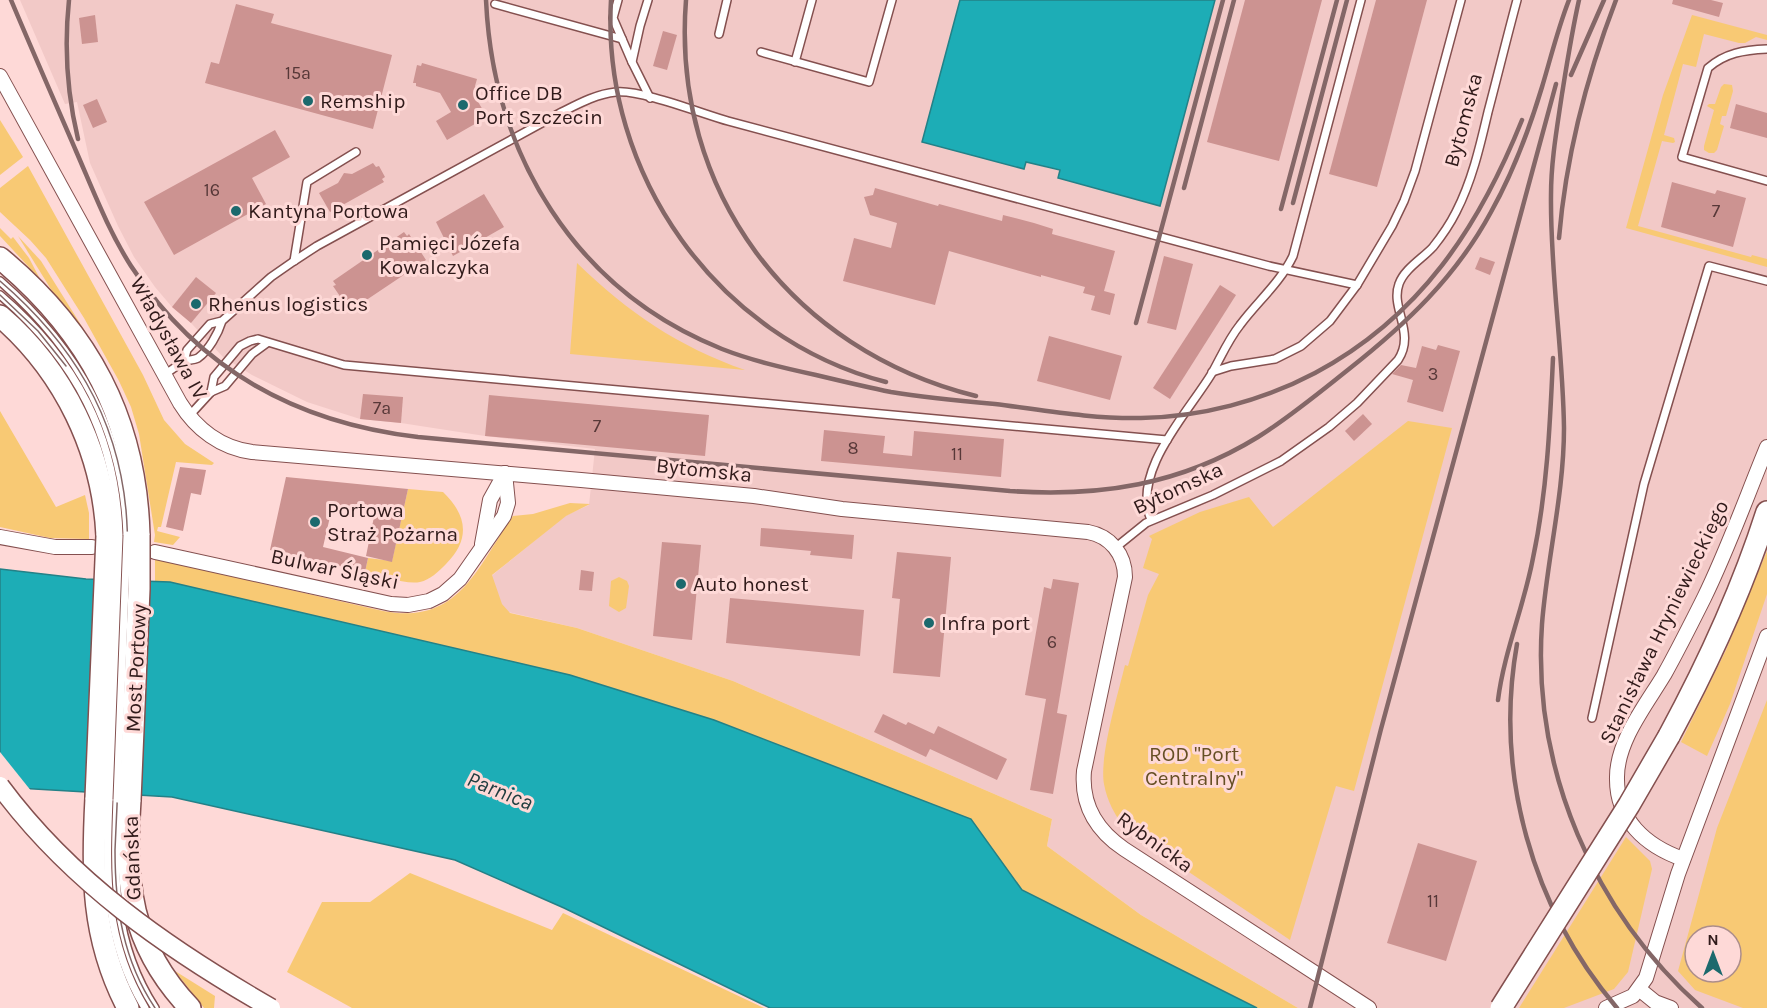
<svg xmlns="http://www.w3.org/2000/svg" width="1767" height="1008" font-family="Karla,sans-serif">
  <rect width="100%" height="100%" fill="#fed9d7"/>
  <!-- built -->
  <path fill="#f2c9c7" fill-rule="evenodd" d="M20 0H960L922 142 1024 168 1026 162 1060 171 1058 177 1160 206 1215 0H1767V1008H1298L1141 915 1047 846 1052 819 733 681 577 628 504 611 489 578 565 516 589 505 595 449 485 436 401 423 360 419 307 402 252 375 223 357 191 323 172 307 155 287 134 257 118 226 90 163 77 102 65 104ZM1695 936H1731V972H1695Z"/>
  <!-- green -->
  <g fill="#f8c974" fill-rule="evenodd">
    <polygon points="1692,15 1767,35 1767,40 1756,37 1745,43 1739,43 1704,34 1696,67 1683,64 1664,135 1674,138 1675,142 1673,143 1662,141 1638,226 1751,257 1752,255 1767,259 1767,267 1626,228 1663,95"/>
    <polygon points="1724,84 1732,85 1733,91 1726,116 1722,116 1720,124 1724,126 1717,150 1714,153 1709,153 1704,150 1704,146 1714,110 1707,106 1709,104 1715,104 1721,87"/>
    <polygon points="0,120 23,157 0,175"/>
    <polygon points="28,166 143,375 164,420 185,444 214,463 212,465 176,462 161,527 158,527 157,531 180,537 173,545 154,542 155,535 139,434 131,407 119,381 84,318 46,258 30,240 0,212 0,188"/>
    <polygon points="0,228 11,239 13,237 29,258 40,279 0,236"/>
    <polygon points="18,236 41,261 96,349 57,299"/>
    <path d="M577 263C629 313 677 346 745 370L570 354Z"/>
    <polygon points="0,411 56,507 85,495 89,513 89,539 50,538 0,527"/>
    <path d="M1408 421 1452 428 1354 791 1336 786 1290 940 1125 829C1115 815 1107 801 1104 784 1099 757 1118 694 1125 665L1128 666 1148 595 1159 574 1143 568 1152 539 1149 536 1200 512 1249 497 1273 527Z"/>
    <path d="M408 489 443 492C467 515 471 539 446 564 439 571 430 580 420 582 406 585 379 575 365 572L368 558 392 561Z"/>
    <path d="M570 503 590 504 566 516 492 575 502 604 510 613 577 628 733 681 1052 819 1047 846 1141 915 1298 1008H1257L1021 890 971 819 714 720 570 675 170 582H155V559L383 611C459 626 477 567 513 516L533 514Z"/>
    <polygon points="1767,551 1767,594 1730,704 1707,756 1681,742 1726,650"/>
    <polygon points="619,577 627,581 629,586 626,608 619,612 609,606 611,581"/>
    <path d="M1767 700V1008H1743L1695 990 1678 971 1717 828ZM1695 936H1731V972H1695Z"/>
    <polygon points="1626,837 1650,861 1652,869 1628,972 1614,989 1564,1008 1519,1008"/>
    <polygon points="410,873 552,930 563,913 764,1008 352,1008 287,972 322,902 370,902"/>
    <polygon points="175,971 215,996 214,1008 204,1008"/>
  </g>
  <!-- water -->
  <g fill="#1dadb6" stroke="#238187" stroke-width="1.5">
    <polygon points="960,0 1215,0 1160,206 1058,178 1060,170 1026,162 1024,169 922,142"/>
    <polygon points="0,569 86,579 170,582 570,675 714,720 971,819 1022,890 1257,1008 770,1008 564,908 455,860 172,797 0,787"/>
  </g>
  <!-- pier -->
  <polygon fill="#fed9d7" points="0,752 32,792 0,790"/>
  <!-- building -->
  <g fill="#cc9391">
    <polygon points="1245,0 1322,0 1279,161 1207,142"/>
    <polygon points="1376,0 1427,0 1377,187 1329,174"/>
    <polygon points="1673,0 1711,0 1723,3 1719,17 1672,4"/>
    <polygon points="236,4 274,14 271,23 392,55 373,129 205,83 211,62 219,64"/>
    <polygon points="95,15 98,42 82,44 79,18"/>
    <polygon points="663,31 677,35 667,70 653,66"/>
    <polygon points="422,63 477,79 475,86 479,92 477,100 487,117 447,140 436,121 451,112 440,93 416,86 416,83 413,83 417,65 421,66"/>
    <polygon points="97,99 107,122 93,128 83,105"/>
    <polygon points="1736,104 1767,113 1767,138 1730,128"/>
    <polygon points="275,130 290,157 252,178 266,204 174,255 144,202"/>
    <polygon points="373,163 376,167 379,166 385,177 382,179 384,182 330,212 319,193 338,183 344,173 352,174"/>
    <polygon points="1672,182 1715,194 1717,190 1746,198 1733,247 1661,227"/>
    <polygon points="875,188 938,206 939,204 1002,221 1003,215 1034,223 1053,229 1052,234 1115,251 1104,291 1115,294 1110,315 1091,310 1095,296 1083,293 1085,287 1041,275 1041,277 949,251 935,305 843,281 854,238 891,248 897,223 870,215 864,197 873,195"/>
    <polygon points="484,194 504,227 453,256 436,222"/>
    <polygon points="404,232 407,236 409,234 426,260 350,311 333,286 336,285 333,281"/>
    <polygon points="1164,256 1193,264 1176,330 1147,323"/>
    <polygon points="1480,257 1495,262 1490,275 1475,269"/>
    <polygon points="196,277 216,293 191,323 172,307"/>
    <polygon points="1220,285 1236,295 1170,399 1153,388"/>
    <polygon points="1049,336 1122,356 1110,400 1037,381"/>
    <polygon points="1438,345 1460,351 1443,412 1407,402 1413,380 1392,374 1401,365 1416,368 1422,346 1436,350"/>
    <polygon points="363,394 403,397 401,423 360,419"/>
    <polygon points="489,395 709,415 705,456 485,436"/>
    <polygon points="1363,414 1372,424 1354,441 1345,431"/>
    <polygon points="824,430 885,436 883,453 912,456 914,431 1004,439 1001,477 821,461"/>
    <polygon points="180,467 206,470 201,495 191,493 183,531 166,527"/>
    <polygon points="286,477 408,489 392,562 366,556 375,512 332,508 323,547 368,558 365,572 270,550"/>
    <polygon points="761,528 854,535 852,559 810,555 811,551 760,546"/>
    <polygon points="662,542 701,545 692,640 653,636"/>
    <polygon points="897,552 951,557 940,677 893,673 900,599 892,598"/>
    <polygon points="581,570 594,572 592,591 579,590"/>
    <polygon points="1053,579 1079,583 1057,713 1067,715 1053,794 1030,790 1046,699 1025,695 1044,587 1051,589"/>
    <polygon points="730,598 864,610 860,656 726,643"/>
    <polygon points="883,714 906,725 908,722 934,734 938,726 1007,759 997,780 930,749 926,757 874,732"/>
    <polygon points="1418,843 1477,861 1446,961 1387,943"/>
  </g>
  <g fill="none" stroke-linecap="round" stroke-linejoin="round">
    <defs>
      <g id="service">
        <polyline points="618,0 613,18 632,62"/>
        <polyline points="648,0 640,26 632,62 650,98"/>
        <polyline points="495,4 622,39"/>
        <polyline points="719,34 727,0"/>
        <path d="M1767 49C1744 50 1725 53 1708 68L1682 157 1767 181"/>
        <polyline points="761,52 869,82 892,0"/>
        <polyline points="795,62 812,0"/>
        <polyline points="294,261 307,182 356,152"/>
        <path d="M0 281C79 350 123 430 127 535"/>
        <path d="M0 295C76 360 116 436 119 536"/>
        <path d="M222 321C218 334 209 350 198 358 194 360 188 360 184 361L187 350 210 324 222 321 271 277 294 261 317 246 560 113C578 104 596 94 616 92 639 89 703 114 728 121L1269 266 1357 285"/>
        <polyline points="1212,372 1231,366 1275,359 1301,346 1330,321 1357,285 1392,226 1404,201 1415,171 1461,0"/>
        <polyline points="164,375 184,361"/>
        <polyline points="211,392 214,377 240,346 250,341 258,339 344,365 1167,440"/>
        <polyline points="189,416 211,392 225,386 252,354 267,343"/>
        <path d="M1151 520C1131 471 1188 413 1212 373 1221 357 1228 340 1240 325 1257 302 1280 283 1293 256L1361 0"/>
        <path d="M1115 548 1146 523 1213 495 1281 461 1329 427 1357 403 1398 360C1416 333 1390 308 1399 284 1404 269 1423 258 1433 247 1441 237 1450 224 1456 212 1472 181 1480 146 1488 112 1498 74 1507 37 1517 0"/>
        <polyline points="1592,718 1644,484 1709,266 1767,281"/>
        <path d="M109 799C106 875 104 940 145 1008"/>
        <path d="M117 799C114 875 112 942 155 1008"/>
      </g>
      <g id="minor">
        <path d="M0 76 180 403C196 429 221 448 252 452L581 480 754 496 842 509 1088 532C1110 536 1125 554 1125 577L1084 771C1081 805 1096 830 1124 849L1369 1008"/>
        <polyline points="0,537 55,547 92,547"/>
        <polyline points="482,544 490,500 505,473"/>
        <polyline points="155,552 391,604 408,605 429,601 443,594 460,579 504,516 508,503 505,473"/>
        <path d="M1683 859C1646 846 1616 820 1617 777 1617 741 1646 705 1664 675 1678 650 1691 624 1704 598 1728 549 1746 498 1767 447"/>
        <polyline points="1639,989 1655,1002 1671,1008"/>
        <polyline points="1606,1008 1633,996 1646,978 1678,874 1767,636"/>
      </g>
      <g id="primary">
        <path d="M0 258C88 331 136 419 139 535"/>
        <path d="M0 316C64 371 103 451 107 536"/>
        <path d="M1669 736C1708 664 1742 590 1767 512"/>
        <path d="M96 798C92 874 91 938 128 1008"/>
        <path d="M130 800C124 882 130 945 190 1008"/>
      </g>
    </defs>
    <!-- service casing -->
    <use href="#service" stroke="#84504f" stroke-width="10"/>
    <!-- minor casing -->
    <use href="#minor" stroke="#84504f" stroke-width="16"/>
    <!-- primary casing -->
    <use href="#primary" stroke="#84504f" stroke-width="24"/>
    <!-- service -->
    <use href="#service" stroke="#fff" stroke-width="7"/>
    <!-- minor -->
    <use href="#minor" stroke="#fff" stroke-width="14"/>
    <!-- primary -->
    <use href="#primary" stroke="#fff" stroke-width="21"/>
    <!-- tram -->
    <g stroke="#846767" stroke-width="1.5">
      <path d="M0 281C71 342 117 415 126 510 130 556 126 604 124 651 121 717 118 784 115 850 115 907 123 960 155 1008"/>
      <polyline points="0,295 38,331 66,366"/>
    </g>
    <!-- rail -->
    <g stroke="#846767" stroke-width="4.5">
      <path d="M11 0C32 50 54 100 76 151 93 190 108 230 131 266 198 369 297 423 418 437L1010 491C1100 497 1180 485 1258 437 1290 417 1320 392 1349 369 1406 324 1456 277 1491 212 1513 173 1529 130 1542 87 1551 57 1558 28 1569 0"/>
      <path d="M69 0C64 47 67 93 78 139"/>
      <path d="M486 0C493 155 575 290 722 349 753 361 784 368 816 375 841 381 866 387 891 392 926 398 960 401 995 404 1043 410 1092 419 1141 418 1201 417 1262 401 1315 373 1420 317 1479 227 1522 120"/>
      <path d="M611 0C601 174 717 338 886 382"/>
      <path d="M686 0C671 191 791 350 976 396"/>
      <path d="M1579 0C1572 31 1567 63 1562 94 1557 128 1551 161 1551 195 1550 273 1563 350 1564 428 1564 494 1547 559 1542 624 1532 770 1594 912 1702 1008"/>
      <polyline points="1571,75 1604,0"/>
      <polyline points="1184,188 1234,0"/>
      <polyline points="1293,203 1347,0"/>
      <polyline points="1281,209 1337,0"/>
      <path d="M1559 238C1566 155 1586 78 1616 0"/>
      <polyline points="1136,323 1223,0"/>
      <path d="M1517 644C1494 773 1532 908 1617 1008"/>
      <path d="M1498 700C1504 652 1524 606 1533 558 1547 492 1550 426 1553 358"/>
      <polyline points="1310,1008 1381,729 1556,84"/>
    </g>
    <defs>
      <g id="service-bridge">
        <polyline points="109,799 119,536"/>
        <polyline points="117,799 127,535"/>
      </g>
      <path id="secondary-bridge" d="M0 786C71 882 168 949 271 1008"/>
      <g id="primary-bridge">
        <polyline points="96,798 107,536"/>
        <polyline points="130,800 139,589 139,535"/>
        <polyline points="1501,1008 1629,805 1669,736"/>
      </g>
    </defs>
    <!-- service-bridge casing -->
    <use href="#service-bridge" stroke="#84504f" stroke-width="10" stroke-linecap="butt"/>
    <!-- secondary-bridge casing -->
    <use href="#secondary-bridge" stroke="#84504f" stroke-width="21" stroke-linecap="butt"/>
    <!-- primary-bridge casing -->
    <use href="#primary-bridge" stroke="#84504f" stroke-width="24" stroke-linecap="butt"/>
    <!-- service-bridge -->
    <use href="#service-bridge" stroke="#fff" stroke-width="7"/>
    <!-- secondary-bridge -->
    <use href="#secondary-bridge" stroke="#fff" stroke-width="18"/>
    <!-- primary-bridge -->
    <use href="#primary-bridge" stroke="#fff" stroke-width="21"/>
  </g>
  <!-- markers -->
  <g fill="#1c696d" stroke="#fed9d7" stroke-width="2">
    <circle cx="308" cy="101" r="6"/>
    <circle cx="463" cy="105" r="6"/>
    <circle cx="236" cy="211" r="6"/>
    <circle cx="367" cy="255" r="6"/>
    <circle cx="196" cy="304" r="6"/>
    <circle cx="315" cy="522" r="6"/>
    <circle cx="681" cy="584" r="6"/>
    <circle cx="929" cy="623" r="6"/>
  </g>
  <g text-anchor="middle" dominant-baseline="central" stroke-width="6" stroke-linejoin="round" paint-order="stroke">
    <!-- number labels -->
    <g font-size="18" fill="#573838">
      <text x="298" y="73">15a</text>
      <text x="212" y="190">16</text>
      <text x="1716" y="211">7</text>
      <text x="1433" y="374">3</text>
      <text x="382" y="408">7a</text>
      <text x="597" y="426">7</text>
      <text x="853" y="448">8</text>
      <text x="957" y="454">11</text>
      <text x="1052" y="642">6</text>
      <text x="1433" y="901">11</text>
    </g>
    <!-- poi labels -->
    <g font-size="21" fill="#301a1a" stroke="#fed9d7" text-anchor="start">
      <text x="475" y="93">Office DB<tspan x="475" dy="24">Port Szczecin</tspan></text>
      <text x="320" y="101">Remship</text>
      <text x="248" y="211">Kantyna Portowa</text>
      <text x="379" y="243">Pamięci Józefa<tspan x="379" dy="24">Kowalczyka</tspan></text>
      <text x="208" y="304">Rhenus logistics</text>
      <text x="327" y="510">Portowa<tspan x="327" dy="24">Straż Pożarna</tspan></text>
      <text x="693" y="584">Auto honest</text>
      <text x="941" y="623">Infra port</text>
    </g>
    <!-- street labels -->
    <g font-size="21" fill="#301a1a" stroke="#fed9d7">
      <text transform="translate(1463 120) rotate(-75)">Bytomska</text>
      <text transform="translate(169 338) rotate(61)">Władysława IV</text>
      <text transform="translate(704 470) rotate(6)">Bytomska</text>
      <text transform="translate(1178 488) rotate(-25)">Bytomska</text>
      <text transform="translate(335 569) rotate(12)">Bulwar Śląski</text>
      <text transform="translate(1664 622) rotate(-64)">Stanisława Hryniewieckiego</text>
      <text transform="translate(136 668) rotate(-87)">Most Portowy</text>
      <text transform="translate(1155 842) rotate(36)">Rybnicka</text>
      <text transform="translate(132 858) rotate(-92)">Gdańska</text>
    </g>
    <!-- park labels -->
    <g font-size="21" fill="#664f24" stroke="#fed9d7">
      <text x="1194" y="754">ROD "Port<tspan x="1194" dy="24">Centralny"</tspan></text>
    </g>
    <!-- water labels -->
    <g font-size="22" font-style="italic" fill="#223e40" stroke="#fed9d7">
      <text transform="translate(500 791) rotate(22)">Parnica</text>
    </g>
  </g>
  <!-- north arrow -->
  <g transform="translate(1713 954)"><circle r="28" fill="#fed9d7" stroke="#ac8d8b" stroke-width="1.5"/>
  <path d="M0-4.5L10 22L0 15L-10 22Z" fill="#1c696d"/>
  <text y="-9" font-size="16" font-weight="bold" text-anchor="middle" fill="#301a1a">N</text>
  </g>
</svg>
